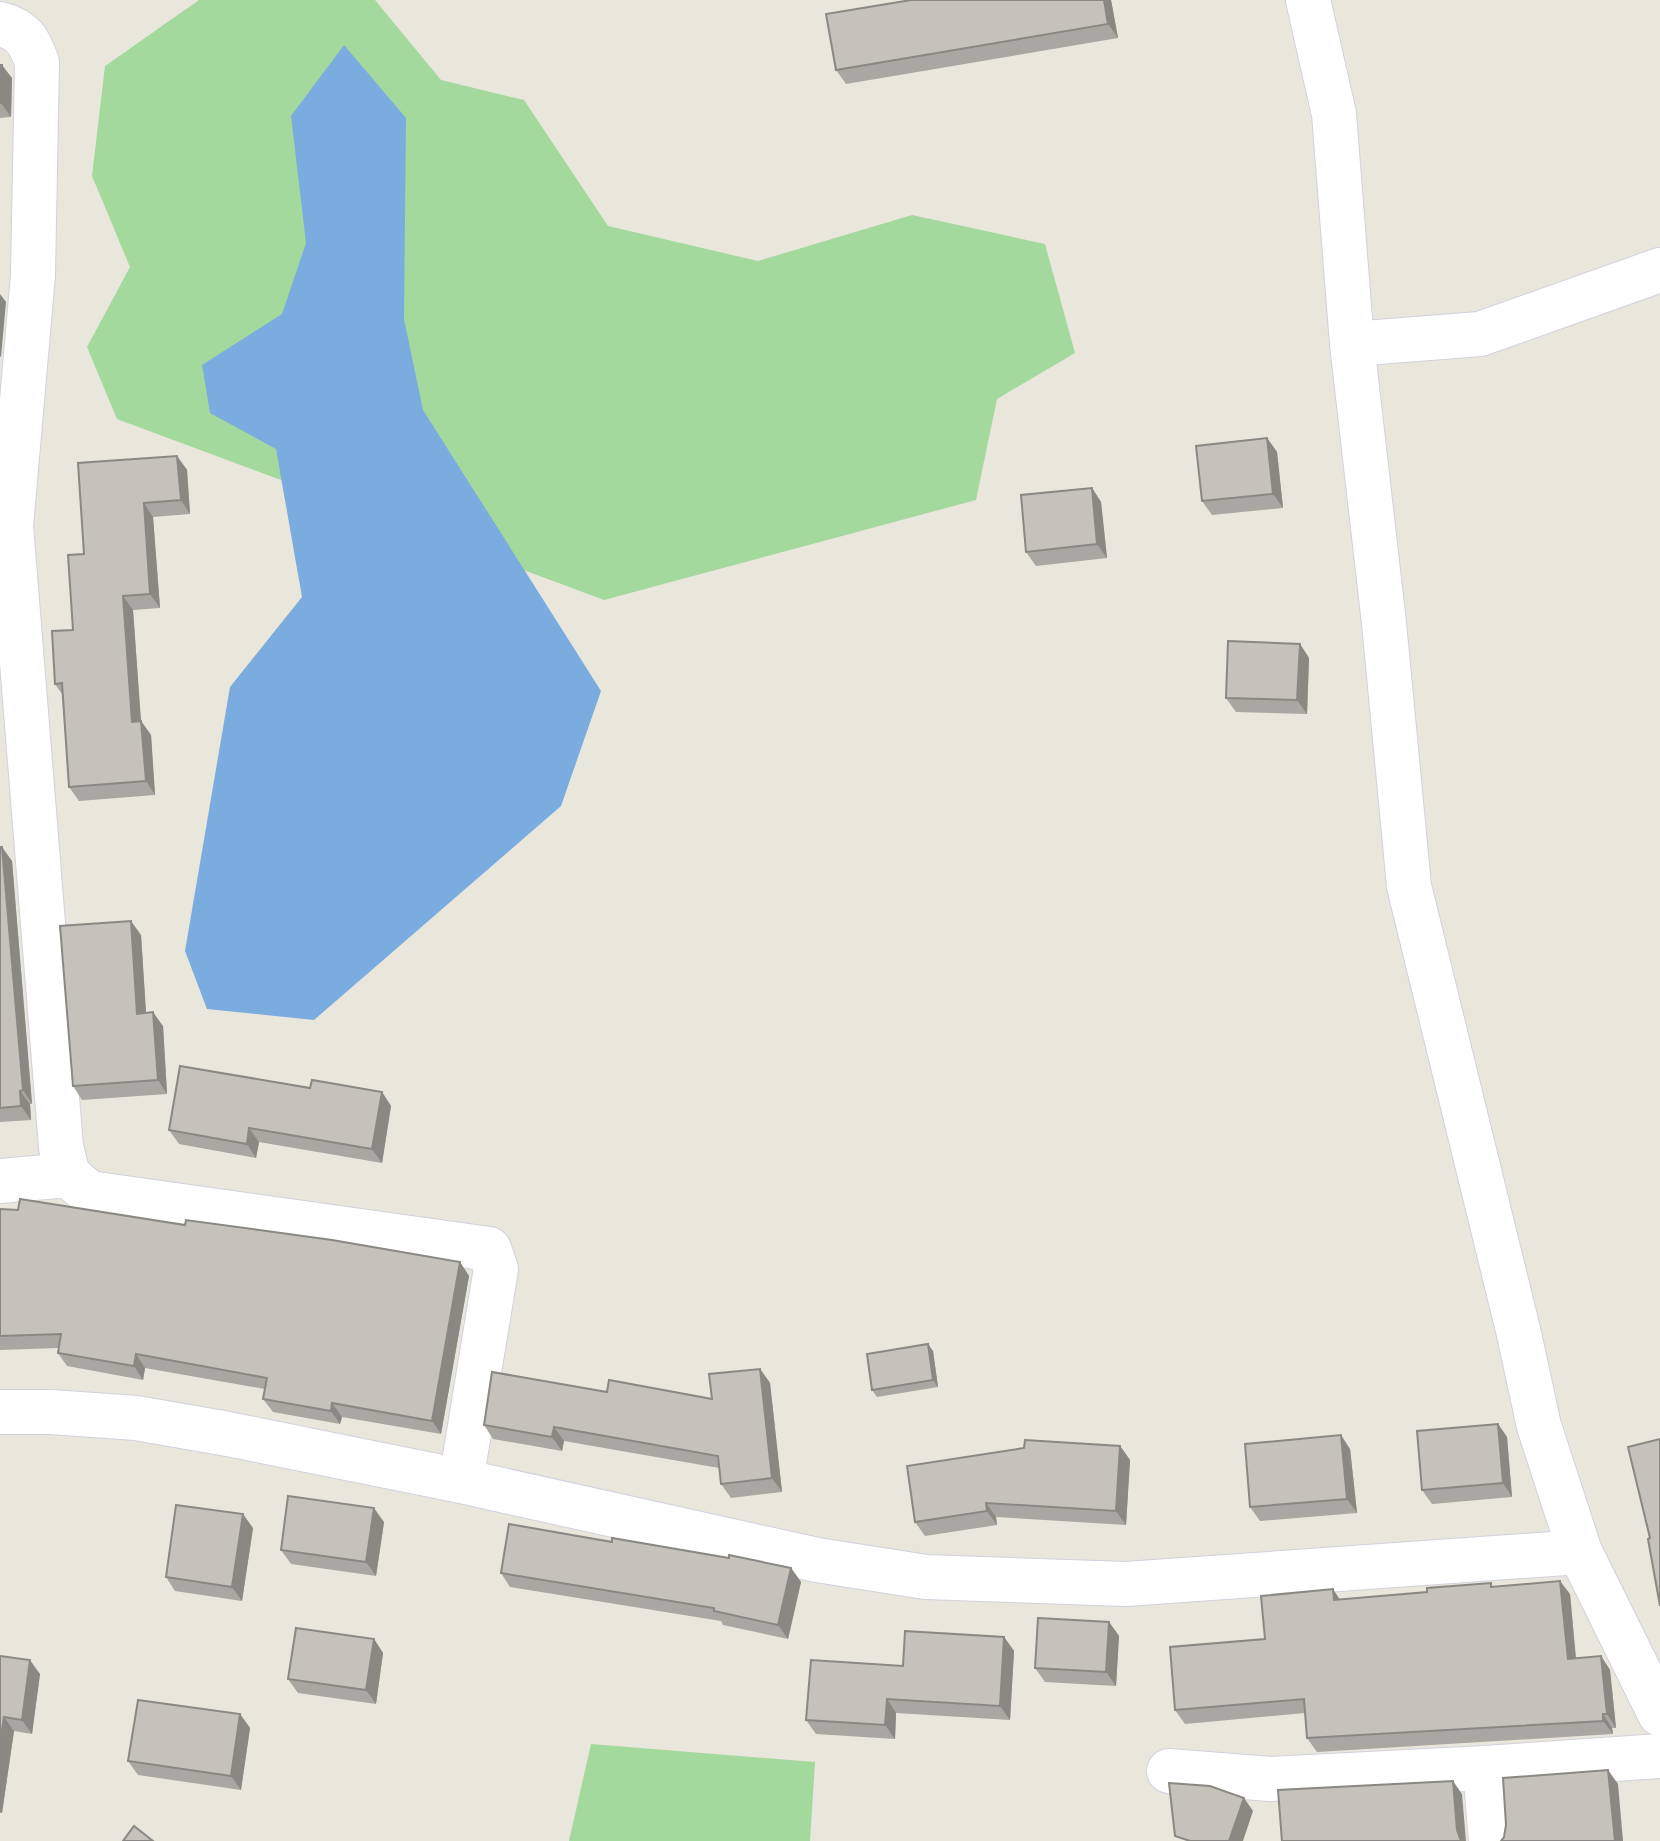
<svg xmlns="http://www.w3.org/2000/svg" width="1660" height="1841" font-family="'Fira Sans Condensed',sans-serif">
  <rect width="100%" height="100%" fill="#e9e6db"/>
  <!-- green -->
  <g fill="#a4d99e">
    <polygon points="199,0 375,0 441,80 524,100 608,226 758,261 912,215 1045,244 1075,353 997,399 976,500 604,600 117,419 87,347 130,267 92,176 105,66"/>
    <polygon points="591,1744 815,1762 810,1841 569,1841"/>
  </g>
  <!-- water -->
  <polygon fill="#7aacdf" points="344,45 406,118 404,319 423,410 601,691 561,806 314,1020 207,1009 185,951 230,687 302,597 276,449 210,413 202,365 282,314 306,243 291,116"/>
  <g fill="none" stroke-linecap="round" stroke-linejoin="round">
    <defs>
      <g id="minor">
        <polyline points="1308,0 1334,114 1352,344 1384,623 1409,886 1519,1334 1539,1426 1580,1552 1660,1714"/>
        <path d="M0 24C24 30 29 41 37 62L33 275 11 526 61 1147 68 1175 89 1193 489 1249 496 1269 461 1481"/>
        <polyline points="1352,344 1480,334 1660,270"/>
        <polyline points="0,1181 68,1175"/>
        <polyline points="0,1412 51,1412 136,1418 228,1434 461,1481 817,1560 926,1577 1126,1584 1580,1552"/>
        <polyline points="1169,1771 1270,1779 1485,1768"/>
        <polyline points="1491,1841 1485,1768 1660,1756"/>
      </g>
    </defs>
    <!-- minor casing -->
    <use href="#minor" stroke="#d1d1df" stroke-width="46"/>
    <!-- minor -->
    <use href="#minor" stroke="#fff" stroke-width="44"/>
  </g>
  <!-- wall -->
  <g fill="#a9a7a1">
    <polygon points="1111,0 1118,38 846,84 836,70"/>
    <polygon points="0,65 12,78 11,117 0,118"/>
    <polygon points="1267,438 1277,452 1283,508 1212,515 1202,501"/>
    <polygon points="177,456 187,470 190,514 153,517 160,608 133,610 141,721 151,735 155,795 79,801 69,787 62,694 55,684 73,630 84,554"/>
    <polygon points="1092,488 1101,502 1107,558 1036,566 1026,552"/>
    <polygon points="1300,644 1309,658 1307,714 1236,712 1226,698"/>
    <polygon points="0,847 12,861 32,1104 30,1104 31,1120 0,1122"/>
    <polygon points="141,935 146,1013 163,1026 167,1094 82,1100 73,1086"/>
    <polygon points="310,1088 382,1092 391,1106 382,1163 259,1142 256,1158 179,1144 169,1130"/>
    <polygon points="0,1209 185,1225 460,1262 469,1276 441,1434 342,1417 340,1424 273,1412 263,1399 265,1389 145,1368 143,1380 67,1366 58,1353 58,1348 0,1350"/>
    <polygon points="933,1351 938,1387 877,1397 872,1390"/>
    <polygon points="760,1369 770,1383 782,1492 731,1498 721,1484 719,1468 564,1441 562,1451 493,1439 484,1425 607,1392 712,1399"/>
    <polygon points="1498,1424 1507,1437 1512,1497 1432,1504 1422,1490"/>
    <polygon points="1120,1446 1130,1460 1126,1525 996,1517 997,1525 925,1536 915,1522"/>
    <polygon points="1350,1449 1357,1513 1260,1521 1250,1507"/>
    <polygon points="384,1522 376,1576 291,1564 281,1550"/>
    <polygon points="253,1528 242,1601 175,1591 166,1577"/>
    <polygon points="612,1542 791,1568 801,1582 788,1639 723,1625 721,1621 510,1587 501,1573"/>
    <polygon points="1494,1587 1570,1594 1576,1658 1601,1656 1610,1670 1616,1728 1612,1728 1613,1734 1317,1752 1307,1738 1305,1713 1185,1724 1175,1710 1265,1639 1340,1600"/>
    <polygon points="1109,1622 1119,1636 1116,1686 1045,1682 1035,1668"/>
    <polygon points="1004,1637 1014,1651 1010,1720 896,1713 895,1739 816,1734 806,1720 903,1666"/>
    <polygon points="374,1639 383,1653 376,1704 298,1693 288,1679"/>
    <polygon points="0,1656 40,1674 32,1734 14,1731 2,1813 0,1813"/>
    <polygon points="240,1714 250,1728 241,1790 138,1775 128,1761"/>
  </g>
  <!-- shaded-wall -->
  <g fill="#898883">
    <polygon points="1104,0 1111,0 1118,38 1108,24"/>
    <polygon points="2,65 12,78 11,117 1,103"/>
    <polygon points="0,294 6,302 1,357 0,356"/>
    <polygon points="1267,438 1277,452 1283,508 1273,494"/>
    <polygon points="177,456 187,470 190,514 181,500"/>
    <polygon points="1092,488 1101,502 1107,558 1097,544"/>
    <polygon points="144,503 153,517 160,608 150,594"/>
    <polygon points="123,596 133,610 142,736 132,722"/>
    <polygon points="1300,644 1309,658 1307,714 1297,700"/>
    <polygon points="141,721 151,735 155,795 146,781"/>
    <polygon points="2,847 12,861 32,1104 23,1090"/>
    <polygon points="131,921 141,935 147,1028 137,1014"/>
    <polygon points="153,1012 163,1026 167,1094 158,1080"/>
    <polygon points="20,1091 30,1104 31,1120 21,1106"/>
    <polygon points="382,1092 391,1106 382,1163 372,1149"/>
    <polygon points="249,1128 259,1142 256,1158 247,1144"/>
    <polygon points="460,1262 469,1276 441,1434 432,1421"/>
    <polygon points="928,1344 933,1351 938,1387 933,1380"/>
    <polygon points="136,1354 145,1368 143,1380 134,1366"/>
    <polygon points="760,1369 770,1383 782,1492 772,1478"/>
    <polygon points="332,1403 342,1417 340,1424 331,1411"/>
    <polygon points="1498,1424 1507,1437 1512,1497 1503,1483"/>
    <polygon points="554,1427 564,1441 562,1451 552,1437"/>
    <polygon points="1341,1435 1350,1449 1357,1513 1347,1499"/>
    <polygon points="1120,1446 1130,1460 1126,1525 1116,1511"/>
    <polygon points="986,1503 996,1517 997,1525 987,1511"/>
    <polygon points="374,1508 384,1522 376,1576 366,1562"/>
    <polygon points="243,1514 253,1528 242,1601 232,1587"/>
    <polygon points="791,1568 801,1582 788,1639 778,1625"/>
    <polygon points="1560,1581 1570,1594 1577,1672 1568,1659"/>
    <polygon points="1333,1589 1342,1603 1334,1600"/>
    <polygon points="1109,1622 1119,1636 1116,1686 1106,1672"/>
    <polygon points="1004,1637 1014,1651 1010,1720 1000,1706"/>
    <polygon points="374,1639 383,1653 376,1704 366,1690"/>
    <polygon points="1601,1656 1610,1670 1616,1728 1607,1714"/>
    <polygon points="30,1660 40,1674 32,1734 22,1720"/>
    <polygon points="887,1699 896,1713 895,1739 885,1725"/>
    <polygon points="240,1714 250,1728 241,1790 231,1776"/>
    <polygon points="1603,1714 1612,1728 1613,1734 1603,1721"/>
    <polygon points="4,1717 14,1731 2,1813 0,1811 0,1743"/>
    <polygon points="1608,1770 1618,1784 1623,1841 1615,1841"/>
    <polygon points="1453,1781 1462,1794 1466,1841 1461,1841 1457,1830"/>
    <polygon points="1244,1798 1253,1811 1243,1841 1229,1841"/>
  </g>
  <!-- building -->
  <g fill="#c4c2bb" stroke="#898883" stroke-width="2">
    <polygon points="911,0 1104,0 1108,24 836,70 826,14"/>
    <polygon points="0,65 2,65 1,103 0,103"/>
    <polygon points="1267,438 1273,494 1202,501 1196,446"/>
    <polygon points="177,456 181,500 144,503 150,594 123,596 132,722 141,721 146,781 69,787 62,683 55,684 52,631 73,630 68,555 84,554 78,463"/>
    <polygon points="1092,488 1097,544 1026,552 1021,495"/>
    <polygon points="1228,641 1300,644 1297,700 1226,698"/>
    <polygon points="0,847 2,847 23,1090 20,1091 21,1106 0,1108"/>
    <polygon points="131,921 137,1014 153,1012 158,1080 73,1086 60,926"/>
    <polygon points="180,1066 310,1088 312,1080 382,1092 372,1149 249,1128 247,1144 169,1130"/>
    <polygon points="20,1199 185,1225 186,1220 332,1240 460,1262 432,1421 332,1403 331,1411 263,1399 267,1378 136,1354 134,1366 58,1353 61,1334 0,1336 0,1209 18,1210"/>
    <polygon points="928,1344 933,1380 872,1390 867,1354"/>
    <polygon points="760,1369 772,1478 721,1484 718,1456 554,1427 552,1437 484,1425 492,1372 607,1392 609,1380 712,1399 709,1374"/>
    <polygon points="1498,1424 1503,1483 1422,1490 1417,1431"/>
    <polygon points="1341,1435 1347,1499 1250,1507 1245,1444"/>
    <polygon points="1660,1439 1660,1606 1648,1539 1650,1538 1628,1447"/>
    <polygon points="1025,1440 1120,1446 1116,1511 986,1503 987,1511 915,1522 907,1466 1024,1448"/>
    <polygon points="288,1496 374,1508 366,1562 281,1550"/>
    <polygon points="176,1505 243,1514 232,1587 166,1577"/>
    <polygon points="509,1524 612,1542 612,1538 729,1558 729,1555 791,1568 778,1625 714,1611 714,1608 501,1573"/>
    <polygon points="1560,1581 1568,1659 1601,1656 1607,1714 1603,1714 1603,1721 1307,1738 1304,1699 1175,1710 1170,1647 1265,1639 1261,1596 1333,1589 1334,1600 1427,1592 1427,1588 1491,1583 1491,1587"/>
    <polygon points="1038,1618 1109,1622 1106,1672 1035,1668"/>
    <polygon points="296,1628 374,1639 366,1690 288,1679"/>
    <polygon points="905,1631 1004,1637 1000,1706 887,1699 885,1725 806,1720 811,1660 903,1666"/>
    <polygon points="0,1656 30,1660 22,1720 4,1717 0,1743"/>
    <polygon points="138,1700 240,1714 231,1776 128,1761"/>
    <polygon points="1608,1770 1615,1841 1501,1841 1504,1837 1506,1825 1503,1778"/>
    <polygon points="1453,1781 1457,1830 1461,1841 1282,1841 1278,1790"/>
    <polygon points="1169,1783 1210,1786 1244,1798 1229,1841 1190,1841 1175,1836"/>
    <polygon points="134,1826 153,1841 123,1841"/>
  </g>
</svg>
